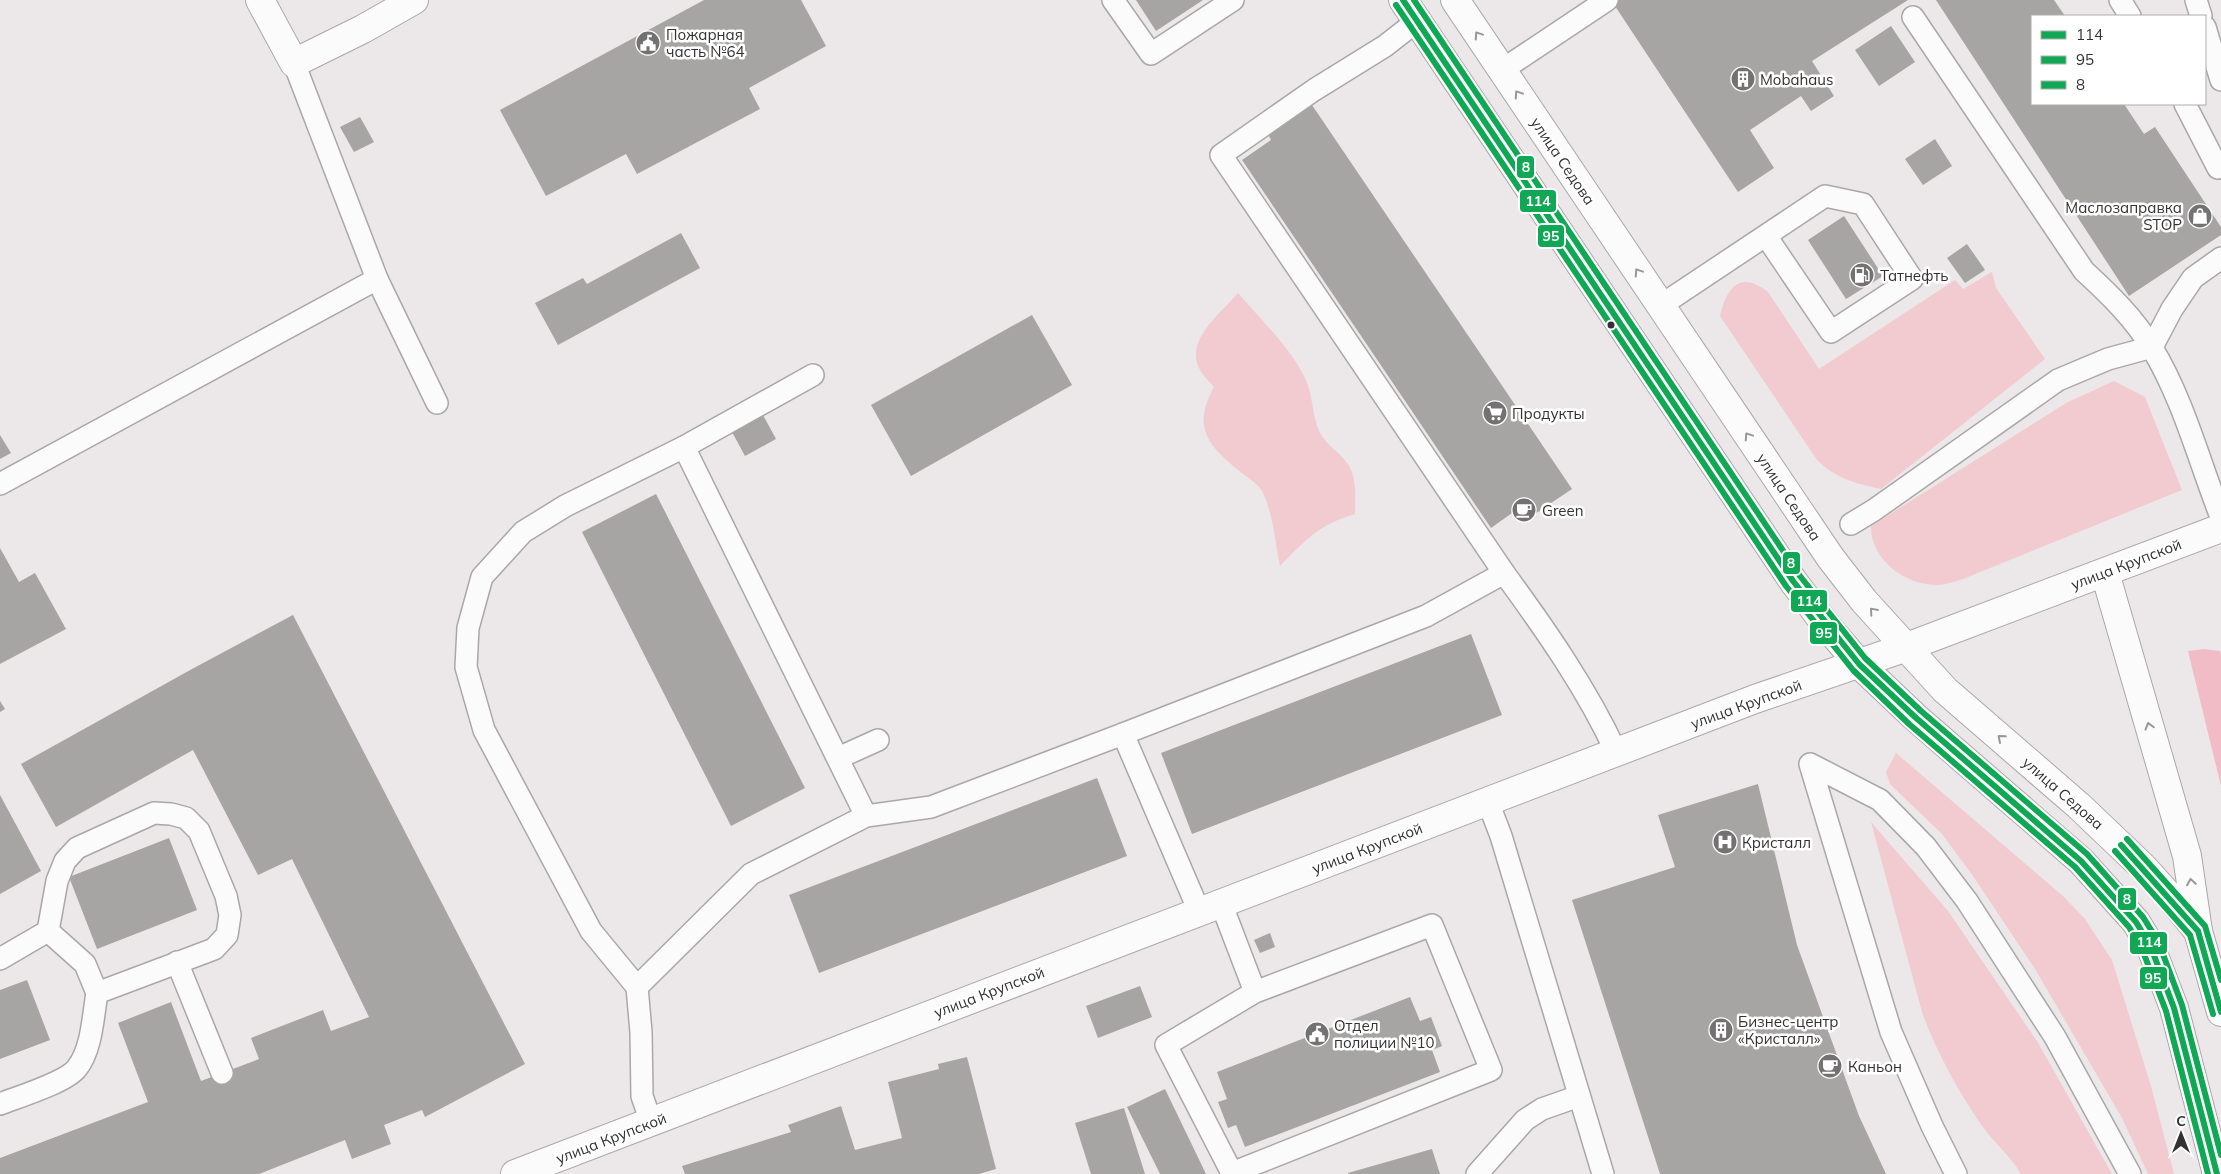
<svg xmlns="http://www.w3.org/2000/svg" width="2221" height="1174" font-family="Mulish,sans-serif">
  <rect width="100%" height="100%" fill="#ece7e8"/>
  <!-- green -->
  <g fill="#f2cbd1">
    <path d="M1992 272 1996 288 2045 359 1881 489C1854 483 1837 479 1817 460L1720 316C1727 287 1740 270 1768 292L1819 369 1955 280 1963 289Z"/>
    <path d="M1238 293C1261 320 1291 348 1306 380 1313 396 1312 415 1319 431 1326 446 1341 452 1349 466 1357 479 1355 499 1355 514 1318 525 1307 539 1280 566 1275 542 1273 512 1262 491 1258 484 1248 478 1242 473 1209 447 1191 428 1214 387 1209 381 1202 375 1199 368 1185 340 1222 312 1238 293Z"/>
    <path d="M2114 381 2145 397 2182 490 1963 579C1956 581 1948 584 1940 585 1907 587 1870 560 1871 526L2066 403Z"/>
    <polygon points="1896,753 2064,897 2085,919 2112,960 2151,1086 2174,1174 2148,1174 2122,1118 2035,969 1973,876 1942,834 1890,784 1886,772"/>
    <path d="M1871 822 1948 911 2037 1041 2112 1174H2021C2010 1155 1992 1141 1980 1123 1957 1089 1936 1051 1922 1012Z"/>
  </g>
  <!-- forest -->
  <polygon fill="#f2bcc7" points="2204,649 2220,651 2221,654 2221,786 2188,651"/>
  <!-- building -->
  <g fill="#a7a4a4">
    <polygon points="704,0 801,0 826,46 749,88 760,109 637,174 626,154 546,196 500,110"/>
    <polygon points="1136,0 1203,0 1156,31"/>
    <polygon points="1611,0 1908,0 1812,61 1834,96 1811,111 1801,96 1750,130 1774,168 1738,192"/>
    <polygon points="1936,0 2054,0 2065,16 2032,16 2032,104 2124,104 2144,134 2155,127 2221,227 2221,235 2129,296"/>
    <polygon points="1891,26 1915,62 1879,86 1855,50"/>
    <polygon points="1312,105 1572,489 1526,520 1519,508 1491,528 1242,160 1271,140 1268,134"/>
    <polygon points="360,117 374,142 354,152 340,127"/>
    <polygon points="1935,139 1952,166 1923,185 1905,159"/>
    <polygon points="1844,216 1883,276 1846,299 1808,240"/>
    <polygon points="681,233 700,268 558,345 535,303 583,278 587,284"/>
    <polygon points="1967,244 1985,270 1965,283 1947,258"/>
    <polygon points="1032,315 1072,385 911,476 871,405"/>
    <polygon points="763,415 776,439 745,456 732,432"/>
    <polygon points="0,435 11,453 0,459"/>
    <polygon points="656,494 805,788 731,826 582,532"/>
    <polygon points="0,548 19,582 35,573 66,629 0,664"/>
    <polygon points="293,615 525,1064 425,1117 422,1110 384,1125 391,1144 352,1159 345,1140 259,1174 0,1174 0,1158 148,1102 118,1023 171,1002 201,1081 259,1059 251,1038 323,1010 331,1031 369,1017 292,859 258,875 193,750 56,827 21,764 192,669"/>
    <polygon points="1471,634 1502,715 1192,834 1161,753"/>
    <polygon points="0,701 5,709 0,712"/>
    <polygon points="1097,778 1127,856 819,973 789,895"/>
    <polygon points="1758,784 1797,945 1859,1116 1886,1174 1660,1174 1572,900 1675,867 1658,815"/>
    <polygon points="0,795 41,871 0,894"/>
    <polygon points="169,838 197,910 97,949 69,877"/>
    <polygon points="1270,933 1275,947 1260,953 1254,940"/>
    <polygon points="27,980 50,1040 0,1059 0,990"/>
    <polygon points="1140,986 1152,1017 1098,1038 1086,1006"/>
    <polygon points="1410,997 1420,1021 1431,1017 1442,1046 1432,1050 1440,1072 1245,1147 1236,1125 1228,1128 1218,1102 1227,1099 1217,1072"/>
    <polygon points="967,1057 996,1169 979,1174 685,1174 682,1166 791,1132 788,1125 841,1106 855,1150 902,1138 888,1082 939,1069 938,1064"/>
    <polygon points="1165,1089 1206,1174 1160,1174 1127,1107"/>
    <polygon points="1124,1108 1145,1174 1091,1174 1075,1123"/>
    <polygon points="1432,1149 1440,1174 1348,1174 1348,1173"/>
  </g>
  <g fill="none" stroke-linecap="round" stroke-linejoin="round">
    <defs>
      <g id="service">
        <polyline points="1113,0 1151,54 1233,0"/>
        <polyline points="2120,0 2130,16"/>
        <polyline points="2196,0 2201,16"/>
        <path d="M1913 17 2084 271C2109 294 2134 318 2152 348 2183 399 2199 461 2221 517"/>
        <path d="M1417 21 1385 46 1314 90 1221 155 1504 573C1545 629 1587 689 1616 752"/>
        <polyline points="2205,27 2221,80"/>
        <polyline points="294,63 377,279 437,403"/>
        <polyline points="1502,70 1607,0"/>
        <polyline points="2185,104 2218,168"/>
        <polyline points="1660,306 1825,196 1863,204 1912,279 1831,332 1766,236"/>
        <polyline points="684,447 866,816"/>
        <polyline points="0,484 377,279"/>
        <polyline points="1851,524 1874,510 2058,380 2108,359 2152,347 2172,309 2193,278 2221,258"/>
        <polyline points="1123,734 1199,911"/>
        <polyline points="838,758 878,740"/>
        <polyline points="1488,802 1501,836 1603,1174"/>
        <polyline points="1221,903 1255,992 1432,925 1491,1070 1232,1173 1166,1045 1255,992"/>
        <polyline points="48,931 85,964 97,993"/>
        <path d="M0 959 48 931 57 881 65 861 77 848 154 813 171 814 186 818 199 831 226 896 230 915 227 935 214 949 97 993C93 1016 92 1049 77 1068 67 1082 18 1097 0 1104"/>
        <polyline points="177,962 222,1073"/>
        <polyline points="637,987 751,874 866,816 931,807 1123,734 1426,616 1504,573"/>
        <polyline points="651,1122 642,1096 641,1032 637,987 591,931 484,730 466,667 468,628 482,577 523,532 565,506 684,447 813,375"/>
        <polyline points="1477,1174 1525,1120 1542,1109 1579,1096"/>
        <polyline points="1956,1174 1932,1126 1891,1032 1810,764 1880,800 1926,847 1967,901 2055,1037 2130,1174"/>
      </g>
      <g id="minor">
        <polyline points="260,0 294,63 363,29 414,0"/>
        <polyline points="2105,573 2187,856 2198,931"/>
        <polyline points="515,1174 1755,699 1904,648 2221,528"/>
      </g>
      <g id="secondary">
        <polyline points="1403,0 1793,581 1826,625 1859,664 1915,717 2081,861 2136,922 2150,945 2174,1008 2217,1174"/>
        <polyline points="1455,0 1830,557 1864,601 1945,690 2079,806 2143,867 2171,898 2198,931 2221,1012"/>
      </g>
    </defs>
    <!-- service casing -->
    <use href="#service" stroke="#aba7a8" stroke-width="24"/>
    <!-- minor casing -->
    <use href="#minor" stroke="#aba7a8" stroke-width="30"/>
    <!-- secondary casing -->
    <use href="#secondary" stroke="#aba7a8" stroke-width="30"/>
    <!-- service -->
    <use href="#service" stroke="#fcfbfc" stroke-width="21"/>
    <!-- minor -->
    <use href="#minor" stroke="#fcfbfc" stroke-width="28"/>
    <!-- secondary -->
    <use href="#secondary" stroke="#fcfbfc" stroke-width="28"/>
    <defs>
      <g id="bus-1">
        <polyline points="1403,0 1793,581 1859,664 1915,717 2081,861 2136,922 2150,945 2174,1008 2217,1174"/>
        <polyline points="2121,845 2198,931 2221,1012"/>
      </g>
      <g id="bus-2">
        <polyline points="1396,5 1786,586 1853,670 1909,724 2075,867 2129,927 2142,949 2166,1011 2208,1174"/>
        <polyline points="2115,851 2190,935 2213,1014"/>
      </g>
      <g id="bus-3">
        <polyline points="1414,0 1800,576 1865,658 1921,711 2087,854 2143,917 2158,941 2182,1005 2221,1155"/>
        <polyline points="2127,839 2205,926 2221,980"/>
      </g>
    </defs>
    <!-- bus-1 casing -->
    <use href="#bus-1" stroke="#fff" stroke-width="10"/>
    <!-- bus-2 casing -->
    <use href="#bus-2" stroke="#fff" stroke-width="10"/>
    <!-- bus-3 casing -->
    <use href="#bus-3" stroke="#fff" stroke-width="10"/>
    <!-- bus-1 -->
    <use href="#bus-1" stroke="#10a855" stroke-width="6"/>
    <!-- bus-2 -->
    <use href="#bus-2" stroke="#10a855" stroke-width="6"/>
    <!-- bus-3 -->
    <use href="#bus-3" stroke="#10a855" stroke-width="6"/>
  </g>
  <!-- one-way arrows -->
  <defs><path id="oneway-chevron" d="M-2-3.5L2.5 0L-2 3.5" fill="none" stroke-width="1.6" stroke-linecap="round" stroke-linejoin="round" transform="scale(1.25)"/></defs>
  <g stroke="#989697">
    <use href="#oneway-chevron" transform="translate(1478 35) rotate(-124)"/>
    <use href="#oneway-chevron" transform="translate(1518 94) rotate(-124)"/>
    <use href="#oneway-chevron" transform="translate(1638 272) rotate(-124)"/>
    <use href="#oneway-chevron" transform="translate(1748 436) rotate(-124)"/>
    <use href="#oneway-chevron" transform="translate(1873 611) rotate(-131)"/>
    <use href="#oneway-chevron" transform="translate(2149 726) rotate(-106)"/>
    <use href="#oneway-chevron" transform="translate(2001 738) rotate(-139)"/>
    <use href="#oneway-chevron" transform="translate(2191 882) rotate(-99)"/>
  </g>
  <!-- icons -->
  <defs>
    <symbol id="civic-disc" viewBox="-11 -11 22 22"><circle r="9.5" fill="#747172" stroke="#fff"/><path d="M-.6-6.5H3V-4.5H.6V-3L4-1V1h2V6H-6V1h2V-1L-.6-3ZM-1.2 2.5V6h2.4V2.5Z" fill="#fff"/></symbol>
    <symbol id="building-disc" viewBox="-11 -11 22 22"><circle r="9.5" fill="#747172" stroke="#fff"/><path d="M-4-6H4V6H1V3H-1V6H-4ZM-2.5-4.3h1.7v1.8h-1.7ZM.8-4.3h1.7v1.8H.8ZM-2.5-1h1.7V.8h-1.7ZM.8-1h1.7V.8H.8Z" fill="#fff"/></symbol>
    <symbol id="shop-disc" viewBox="-11 -11 22 22"><circle r="9.5" fill="#747172" stroke="#fff"/><path d="M-5-2.5h2.3a2.7 3.5 0 0 1 5.4 0H5L5.5 6h-11ZM-1.5-2.5h3a1.5 2.3 0 0 0-3 0Z" fill="#fff"/></symbol>
    <symbol id="fuel-disc" viewBox="-11 -11 22 22"><circle r="9.5" fill="#747172" stroke="#fff"/><path d="M-5.5-6h7V0h2V4h1.3V-2.5L3-4.5l.8-.8L6-3V5H2.5V1h-1V6h-7ZM-4.2-4.7v3.2H.2V-4.7Z" fill="#fff"/></symbol>
    <symbol id="supermarket-disc" viewBox="-11 -11 22 22"><circle r="9.5" fill="#747172" stroke="#fff"/><path d="M-6-5.5h2.5l.6 2H6L4.5 2H-2.5L-4.4-4H-6ZM-1.5 3.2a1.3 1.3 0 1 0 .1 0ZM3 3.2a1.3 1.3 0 1 0 .1 0Z" fill="#fff"/></symbol>
    <symbol id="cafe-disc" viewBox="-11 -11 22 22"><circle r="9.5" fill="#747172" stroke="#fff"/><path d="M-5.5-4.5H6V0H3Q3 3.5 0 3.5H-2.5Q-5.5 3.5-5.5 0ZM3-3.2v2h1.7v-2ZM-6 4.5H4V6H-6Z" fill="#fff"/></symbol>
    <symbol id="hospital-disc" viewBox="-11 -11 22 22"><circle r="9.5" fill="#747172" stroke="#fff"/><path d="M-5-5h3v3.5h4V-5h3V5h-3V1.5h-4V5h-3Z" fill="#fff"/></symbol>
  </defs>
  <g fill-rule="evenodd">
    <use href="#civic-disc" x="634" y="29" width="28" height="28"/>
    <use href="#building-disc" x="1729" y="65" width="28" height="28"/>
    <use href="#shop-disc" x="2186" y="202" width="28" height="28"/>
    <use href="#fuel-disc" x="1848" y="261" width="28" height="28"/>
    <use href="#supermarket-disc" x="1481" y="399" width="28" height="28"/>
    <use href="#cafe-disc" x="1510" y="496" width="28" height="28"/>
    <use href="#hospital-disc" x="1711" y="828" width="28" height="28"/>
    <use href="#building-disc" x="1707" y="1016" width="28" height="28"/>
    <use href="#civic-disc" x="1303" y="1020" width="28" height="28"/>
    <use href="#cafe-disc" x="1816" y="1052" width="28" height="28"/>
  </g>
  <!-- markers -->
  <circle fill="#343132" stroke="#fff" stroke-width="2" cx="1611" cy="325" r="4.5"/>
  <g text-anchor="middle" dominant-baseline="central" stroke-width="5" stroke-linejoin="round" paint-order="stroke">
    <!-- poi labels -->
    <g font-size="15" fill="#343132" stroke="#fff" text-anchor="start">
      <text x="666" y="34">Пожарная<tspan x="666" dy="17">часть №64</tspan></text>
      <text x="1760" y="79">Mobahaus</text>
      <text x="2182" y="207" text-anchor="end">Маслозаправка<tspan x="2182" dy="17">STOP</tspan></text>
      <text x="1880" y="275">Татнефть</text>
      <text x="1512" y="413">Продукты</text>
      <text x="1542" y="510">Green</text>
      <text x="1742" y="842">Кристалл</text>
      <text x="1738" y="1021">Бизнес-центр<tspan x="1738" dy="17">«Кристалл»</tspan></text>
      <text x="1334" y="1025">Отдел<tspan x="1334" dy="17">полиции №10</tspan></text>
      <text x="1848" y="1066">Каньон</text>
    </g>
    <!-- street labels -->
    <g font-size="15" fill="#343132" stroke="#fff">
      <text transform="translate(1563 161) rotate(56)">улица Седова</text>
      <text transform="translate(1789 497) rotate(56)">улица Седова</text>
      <text transform="translate(2126 564) rotate(-21)">улица Крупской</text>
      <text transform="translate(1746 704) rotate(-20)">улица Крупской</text>
      <text transform="translate(2063 793) rotate(41)">улица Седова</text>
      <text transform="translate(1367 848) rotate(-21)">улица Крупской</text>
      <text transform="translate(989 992) rotate(-21)">улица Крупской</text>
      <text transform="translate(611 1138) rotate(-21)">улица Крупской</text>
    </g>
  </g>
  <g stroke="#fff" stroke-width="2">
    <rect x="1516" y="155" width="19" height="24" rx="5" fill="#10a855"/>
    <rect x="1519" y="189" width="38" height="24" rx="5" fill="#10a855"/>
    <rect x="1537" y="224" width="28" height="24" rx="5" fill="#10a855"/>
    <rect x="1782" y="551" width="19" height="24" rx="5" fill="#10a855"/>
    <rect x="1790" y="589" width="38" height="24" rx="5" fill="#10a855"/>
    <rect x="1809" y="621" width="29" height="24" rx="5" fill="#10a855"/>
    <rect x="2117" y="887" width="20" height="24" rx="5" fill="#10a855"/>
    <rect x="2129" y="931" width="39" height="24" rx="5" fill="#10a855"/>
    <rect x="2139" y="966" width="29" height="24" rx="5" fill="#10a855"/>
  </g>
  <g font-size="14" text-anchor="middle" font-weight="bold" fill="#fff">
    <text x="1526" y="172">8</text>
    <text x="1538" y="206">114</text>
    <text x="1551" y="241">95</text>
    <text x="1791" y="568">8</text>
    <text x="1809" y="606">114</text>
    <text x="1824" y="638">95</text>
    <text x="2127" y="904">8</text>
    <text x="2149" y="947">114</text>
    <text x="2153" y="983">95</text>
  </g>
  <!-- legend -->
  <rect x="2031" y="15" width="175" height="90" fill="#ffffff" stroke="#aeadad"/>
  <rect x="2041" y="31" width="25" height="8" fill="#10a855" stroke="#aeadad"/>
  <text x="2076" y="40" font-size="15" fill="#343132">114</text>
  <rect x="2041" y="56" width="25" height="8" fill="#10a855" stroke="#aeadad"/>
  <text x="2076" y="65" font-size="15" fill="#343132">95</text>
  <rect x="2041" y="81" width="25" height="8" fill="#10a855" stroke="#aeadad"/>
  <text x="2076" y="90" font-size="15" fill="#343132">8</text>
  <!-- north arrow -->
  <g transform="translate(2181 1134)" stroke="#ffffff" stroke-width="4" paint-order="stroke">
  <path d="M0-4L9 19L0 12L-9 19Z" fill="#343132"/>
  <text y="-8" font-size="14" font-weight="bold" text-anchor="middle" fill="#343132">С</text>
  </g>
</svg>
